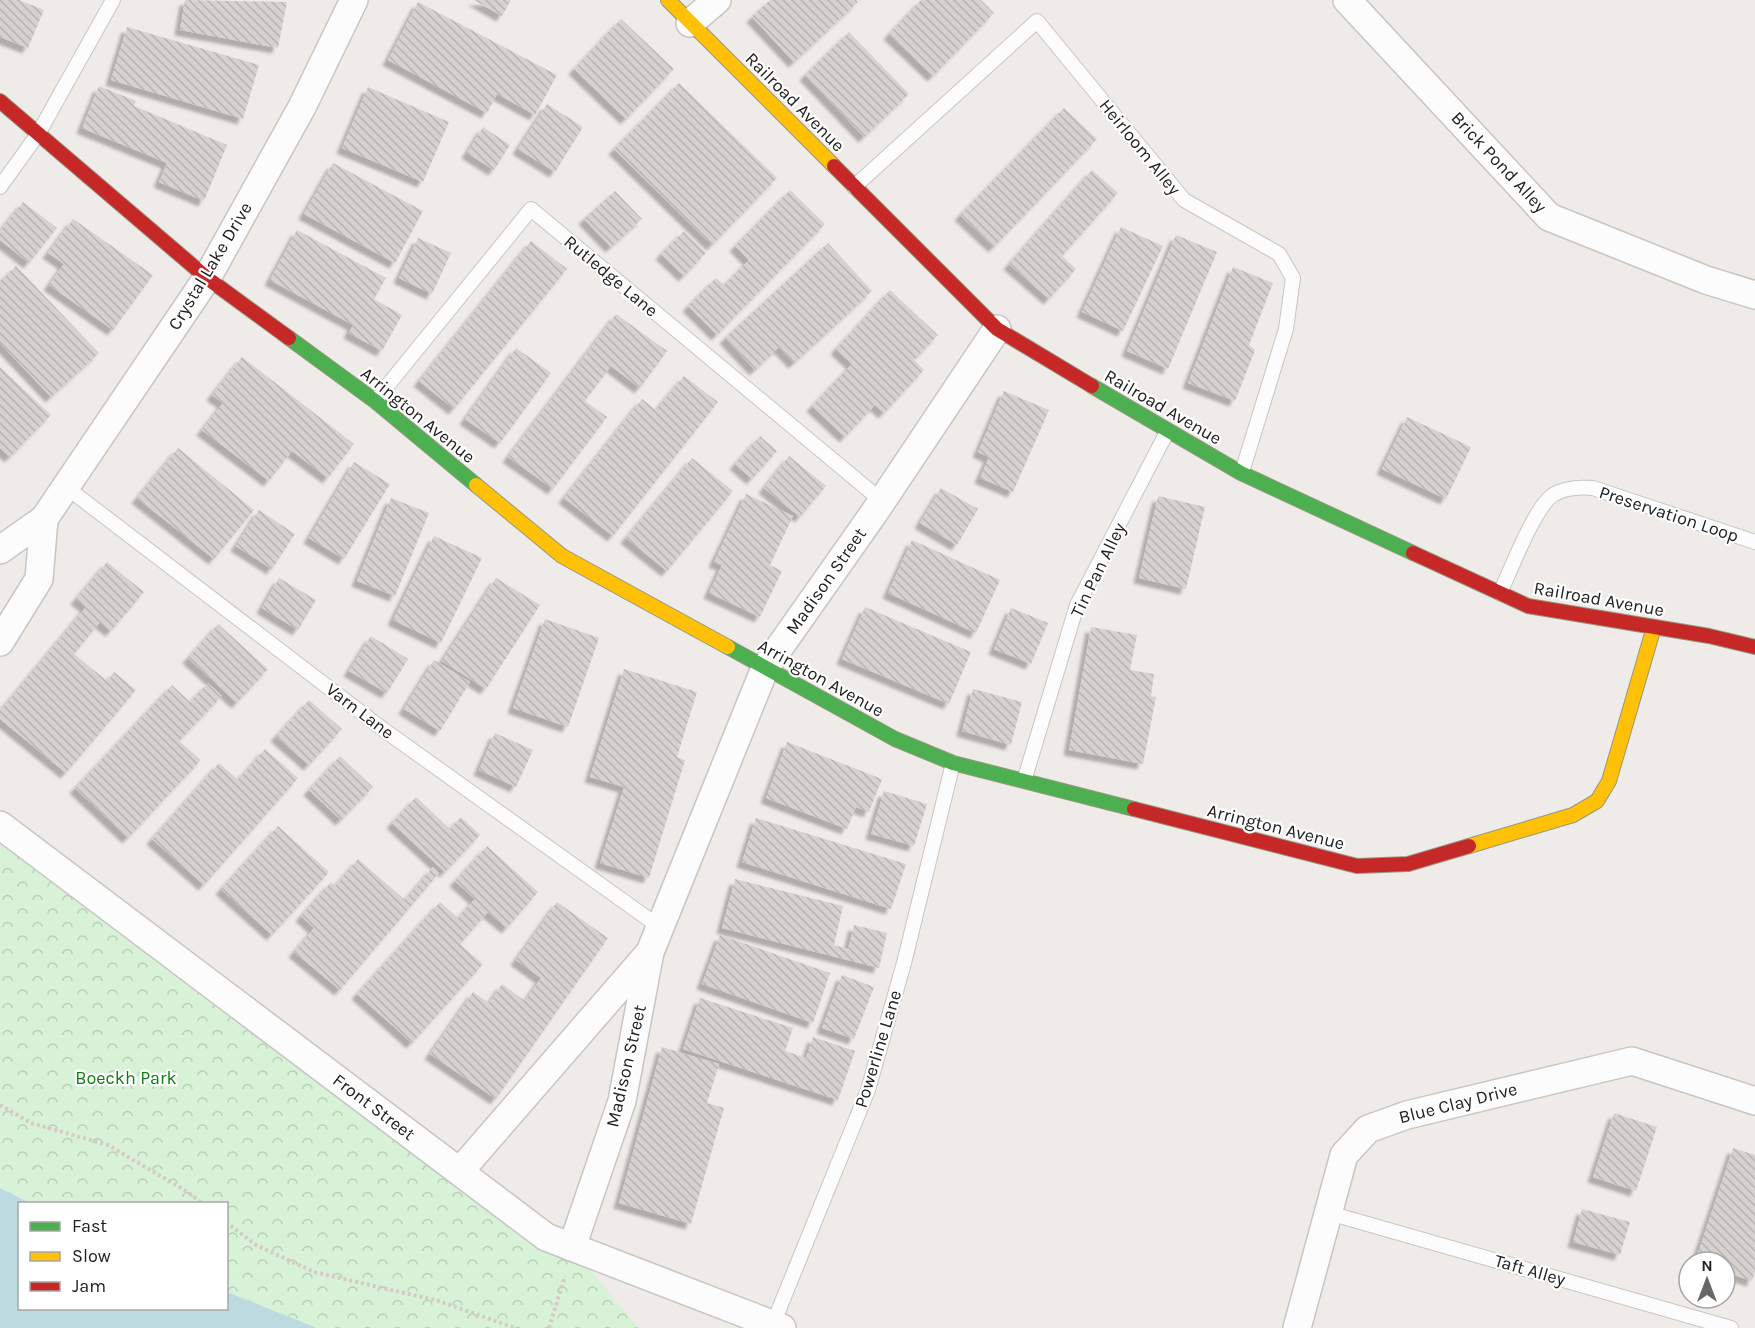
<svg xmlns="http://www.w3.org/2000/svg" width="1755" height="1328" font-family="Karla,sans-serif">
  <defs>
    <pattern id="park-crowns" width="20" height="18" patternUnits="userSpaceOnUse" patternTransform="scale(1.5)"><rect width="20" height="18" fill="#d7f2d6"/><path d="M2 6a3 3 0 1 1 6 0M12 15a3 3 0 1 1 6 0" fill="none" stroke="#b8cfb7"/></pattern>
    <pattern id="building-back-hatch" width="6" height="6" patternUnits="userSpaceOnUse" patternTransform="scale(1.5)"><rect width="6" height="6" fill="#d5d2cf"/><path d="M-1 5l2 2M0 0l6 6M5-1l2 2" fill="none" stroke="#b7b4b1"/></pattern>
    <filter id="shadow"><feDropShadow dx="-5.5" dy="5.5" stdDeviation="1.5" flood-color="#0004"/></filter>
  </defs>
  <rect width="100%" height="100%" fill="#eeebe8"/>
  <!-- park -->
  <polygon fill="url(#park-crowns)" points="0,825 572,1247 638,1328 317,1328 227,1292 226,1204 30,1203 0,1188"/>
  <!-- water -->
  <polygon fill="#bddae0" points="0,1188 30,1203 20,1204 20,1308 226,1308 227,1292 317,1328 0,1328"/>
  <!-- building -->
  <g fill="url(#building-back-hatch)" filter="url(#shadow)">
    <polygon points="0,0 19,0 44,10 28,48 0,37"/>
    <polygon points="185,0 287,2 278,48 180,30"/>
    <polygon points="474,0 511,0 502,16"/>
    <polygon points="770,0 856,0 858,2 794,62 752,17"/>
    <polygon points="921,0 981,0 994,13 933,76 889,34"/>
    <polygon points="418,2 557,75 535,115 497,94 487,113 388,60"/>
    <polygon points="621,19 674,69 626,119 574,69"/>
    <polygon points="127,27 259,65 243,119 111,80"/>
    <polygon points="849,32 909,94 864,137 805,75"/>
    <polygon points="679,83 777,178 712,245 614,149"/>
    <polygon points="99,86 136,101 134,106 227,145 204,201 159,182 167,163 82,128"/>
    <polygon points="368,87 449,122 423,182 342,148"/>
    <polygon points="547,104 583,127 555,172 518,149"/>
    <polygon points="1064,108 1097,139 994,247 960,215"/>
    <polygon points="483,127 510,145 494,170 467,153"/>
    <polygon points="333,163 423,211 395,263 304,214"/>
    <polygon points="1092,170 1118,193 1062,256 1076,269 1049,299 1009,264"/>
    <polygon points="790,190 825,224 717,335 688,306 716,278 724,285 749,260 735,246"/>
    <polygon points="615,191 642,219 611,247 584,219"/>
    <polygon points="23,202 57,228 29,263 0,240 0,231"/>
    <polygon points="73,219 153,275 113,330 49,285 64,264 48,253"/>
    <polygon points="1121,227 1163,246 1123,331 1082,312"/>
    <polygon points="297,230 386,278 374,299 402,315 382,351 349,333 353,325 270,280"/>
    <polygon points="684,231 706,253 684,276 661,254"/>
    <polygon points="1176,235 1217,252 1168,369 1127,351"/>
    <polygon points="418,238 451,253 432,294 399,278"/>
    <polygon points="531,241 567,269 454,409 419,381"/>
    <polygon points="828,243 872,291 794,363 779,347 755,370 725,338"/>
    <polygon points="16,266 99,353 51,397 0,343 0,281"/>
    <polygon points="1233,267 1273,283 1249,345 1255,350 1235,401 1188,383"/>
    <polygon points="890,290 938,335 914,360 924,370 884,413 875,405 845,437 812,406 852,364 836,349"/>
    <polygon points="616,314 667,351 640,388 611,366 585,401 607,417 553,489 508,457"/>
    <polygon points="516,348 551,373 500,443 465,419"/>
    <polygon points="242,357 354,444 328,478 292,451 269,481 202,430 223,403 212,395"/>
    <polygon points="0,367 51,415 10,457 0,448"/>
    <polygon points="684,376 718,402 613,536 564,498 642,399 656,410"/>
    <polygon points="1004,391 1049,410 1013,492 980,478 989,457 978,452"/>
    <polygon points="1407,417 1471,447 1446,499 1382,469"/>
    <polygon points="760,436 777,451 752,479 735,464"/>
    <polygon points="178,448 254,510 214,559 137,498"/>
    <polygon points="789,456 826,486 800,517 764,488"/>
    <polygon points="692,458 733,491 667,571 626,538"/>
    <polygon points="354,462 390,484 344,559 309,538"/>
    <polygon points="941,488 978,509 957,545 920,523"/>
    <polygon points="746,494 793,516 770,565 782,571 760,617 709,593 722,565 714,562"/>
    <polygon points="1158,496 1205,507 1186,589 1139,578"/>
    <polygon points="391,498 429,513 395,596 357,581"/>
    <polygon points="259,510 295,534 272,569 236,546"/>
    <polygon points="434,536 482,558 441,643 393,620"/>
    <polygon points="912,540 1000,580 976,633 888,593"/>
    <polygon points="107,562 144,592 111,631 100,622 74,654 107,681 114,672 136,690 66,773 0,719 0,711 86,607 76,599"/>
    <polygon points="279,578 316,600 298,630 262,608"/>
    <polygon points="496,578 540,605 486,689 442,661"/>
    <polygon points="865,607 971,652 949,704 842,659"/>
    <polygon points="1011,608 1048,623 1031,664 994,649"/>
    <polygon points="545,619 599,638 568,727 513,708"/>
    <polygon points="218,624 268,669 237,703 188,658"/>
    <polygon points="1091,627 1137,635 1130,670 1154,674 1151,696 1156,697 1143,764 1069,750"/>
    <polygon points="371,636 408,659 387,693 349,671"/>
    <polygon points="434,660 470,682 440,731 404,709"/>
    <polygon points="624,669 697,692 677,757 685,760 649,878 600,863 624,787 590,777"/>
    <polygon points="208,683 222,696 179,741 201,760 128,838 75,788 172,685 190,702"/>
    <polygon points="973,689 1022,702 1011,745 962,731"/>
    <polygon points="309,700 342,729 309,765 276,736"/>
    <polygon points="495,733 533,750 516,787 479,770"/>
    <polygon points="787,742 882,779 869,812 856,807 847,829 766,798"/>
    <polygon points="265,749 298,778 204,885 152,839 219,763 238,780"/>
    <polygon points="340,756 373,787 341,820 309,790"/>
    <polygon points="884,791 927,804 914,846 871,834"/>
    <polygon points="416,797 450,829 461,817 480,835 445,872 392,823"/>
    <polygon points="756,818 906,864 891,909 742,862"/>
    <polygon points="278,826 329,872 272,935 221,889"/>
    <polygon points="487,846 538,892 507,928 488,912 460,944 483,964 412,1043 357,994 440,902 458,918 475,899 455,881"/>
    <polygon points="358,859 405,900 433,867 439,873 340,990 294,952 314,928 301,916 331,882 335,886"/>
    <polygon points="735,879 843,906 834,945 848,949 854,925 887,933 879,968 722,928"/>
    <polygon points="557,902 608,938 496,1099 430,1054 473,992 489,1003 502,984 525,1001 541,978 516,960"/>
    <polygon points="720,935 830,973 813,1023 702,984"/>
    <polygon points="842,975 874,987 854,1039 822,1028"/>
    <polygon points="700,998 793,1028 785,1051 806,1058 813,1037 855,1051 838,1100 683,1049"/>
    <polygon points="662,1047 719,1064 707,1103 724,1108 691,1224 619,1203"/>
    <polygon points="1614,1113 1657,1127 1636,1191 1593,1177"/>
    <polygon points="1733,1148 1755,1155 1755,1272 1752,1281 1725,1272 1725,1262 1695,1262"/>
    <polygon points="1582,1209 1630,1222 1620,1255 1573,1242"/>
  </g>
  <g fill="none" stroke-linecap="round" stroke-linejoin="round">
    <defs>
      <g id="lane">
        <polyline points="0,187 38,134 113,0"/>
        <polyline points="854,187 1037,21 1184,200 1279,254 1293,278 1286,329 1242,472"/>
        <polyline points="375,401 531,209 882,501"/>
        <polyline points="66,487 384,730 661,928"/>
        <path d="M1500 593C1510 572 1535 506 1553 495 1565 487 1580 487 1593 488L1755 542"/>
        <polyline points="1024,781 1077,605 1167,432"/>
        <polyline points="1329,1213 1731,1328"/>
        <polyline points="773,1324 868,1090 904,963 953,763"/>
      </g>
      <g id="street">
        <polyline points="1347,0 1549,217 1706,280 1755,295"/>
        <polyline points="690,23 717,0"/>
        <polyline points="0,550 44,519 207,278 302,107 354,0"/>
        <polyline points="0,642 39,579 44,519"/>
        <polyline points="0,825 546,1237 782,1328"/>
        <polyline points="460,1171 650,952"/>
        <polyline points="572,1247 622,1101 650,952 765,668 874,513 997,329"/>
        <polyline points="1297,1328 1344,1155 1368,1129 1407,1115 1632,1061 1755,1101"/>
      </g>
      <g id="fast">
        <polyline points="289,338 375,401 476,485"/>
        <polyline points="1092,386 1241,473 1413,553"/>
        <polyline points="728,647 895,739 953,763 1134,809"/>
      </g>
      <g id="slow">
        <polyline points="668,0 834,166"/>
        <polyline points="476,485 562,556 728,647"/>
        <polyline points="1469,846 1573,815 1597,801 1609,781 1654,627"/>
      </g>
      <g id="jam">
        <polyline points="0,101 207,278 289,338"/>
        <polyline points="834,166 997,329 1092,386"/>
        <polyline points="1413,553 1528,606 1709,636 1755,647"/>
        <polyline points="1134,809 1357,866 1408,864 1469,846"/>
      </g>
    </defs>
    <!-- lane casing -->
    <use href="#lane" stroke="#c7c6c4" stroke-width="16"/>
    <!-- street casing -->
    <use href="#street" stroke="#c7c6c4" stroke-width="30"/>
    <!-- fast casing -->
    <use href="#fast" stroke="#979780" stroke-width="16"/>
    <!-- slow casing -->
    <use href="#slow" stroke="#979780" stroke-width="16"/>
    <!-- jam casing -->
    <use href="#jam" stroke="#979780" stroke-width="16"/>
    <!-- path -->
    <g stroke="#d7c9c7" stroke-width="4" stroke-dasharray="3 3" stroke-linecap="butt">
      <polyline points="0,1105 31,1123 108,1145 186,1191 203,1204"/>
      <polyline points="226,1222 256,1245 314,1272 439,1301 515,1328"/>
      <polyline points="549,1328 565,1276"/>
    </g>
    <!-- lane -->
    <use href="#lane" stroke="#fcfcfc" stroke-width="14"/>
    <!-- street -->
    <use href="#street" stroke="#fcfcfc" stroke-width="27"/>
    <!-- fast -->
    <use href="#fast" stroke="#4caf50" stroke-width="14"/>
    <!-- slow -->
    <use href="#slow" stroke="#ffc107" stroke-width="14"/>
    <!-- jam -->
    <use href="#jam" stroke="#c62828" stroke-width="14"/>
  </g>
  <g text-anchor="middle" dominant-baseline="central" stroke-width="4.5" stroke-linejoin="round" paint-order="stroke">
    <!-- street labels -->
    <g font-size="18" fill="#202020" stroke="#fff">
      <text transform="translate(795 102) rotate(45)">Railroad Avenue</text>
      <text transform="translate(1140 147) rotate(51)">Heirloom Alley</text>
      <text transform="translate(1499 162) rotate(47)">Brick Pond Alley</text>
      <text transform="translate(210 266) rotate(-59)">Crystal Lake Drive</text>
      <text transform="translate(611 276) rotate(40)">Rutledge Lane</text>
      <text transform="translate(1163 407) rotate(30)">Railroad Avenue</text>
      <text transform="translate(418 415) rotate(39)">Arrington Avenue</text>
      <text transform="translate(1669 514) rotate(18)">Preservation Loop</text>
      <text transform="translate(1098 570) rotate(-64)">Tin Pan Alley</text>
      <text transform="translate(826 581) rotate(-55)">Madison Street</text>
      <text transform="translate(1599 599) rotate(10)">Railroad Avenue</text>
      <text transform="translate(821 678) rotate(29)">Arrington Avenue</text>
      <text transform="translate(360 711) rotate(37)">Varn Lane</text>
      <text transform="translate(1276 827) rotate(14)">Arrington Avenue</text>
      <text transform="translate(878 1049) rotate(-73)">Powerline Lane</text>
      <text transform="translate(626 1066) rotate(-77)">Madison Street</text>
      <text transform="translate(1458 1103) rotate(-14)">Blue Clay Drive</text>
      <text transform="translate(374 1107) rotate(37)">Front Street</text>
      <text transform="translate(1530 1270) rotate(16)">Taft Alley</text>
    </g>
    <!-- park labels -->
    <g font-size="18" fill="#0e7d12" stroke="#fff">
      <text x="126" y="1078">Boeckh Park</text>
    </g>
  </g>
  <!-- legend -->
  <rect x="18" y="1202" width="210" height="108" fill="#ffffff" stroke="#a6a6a6" stroke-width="1.5"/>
  <rect x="30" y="1222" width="30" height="9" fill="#4caf50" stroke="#a6a6a6" stroke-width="1.5"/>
  <text x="72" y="1232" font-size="18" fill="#202020">Fast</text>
  <rect x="30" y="1252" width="30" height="9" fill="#ffc107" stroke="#a6a6a6" stroke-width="1.5"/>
  <text x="72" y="1262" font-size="18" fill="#202020">Slow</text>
  <rect x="30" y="1282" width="30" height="9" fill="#c62828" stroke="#a6a6a6" stroke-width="1.5"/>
  <text x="72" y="1292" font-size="18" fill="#202020">Jam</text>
  <!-- north arrow -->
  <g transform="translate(1707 1280)"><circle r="28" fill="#ffffff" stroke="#a6a6a6" stroke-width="1.5"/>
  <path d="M0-4.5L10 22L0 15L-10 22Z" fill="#686766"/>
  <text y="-9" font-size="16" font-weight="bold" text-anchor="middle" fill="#202020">N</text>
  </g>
</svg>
